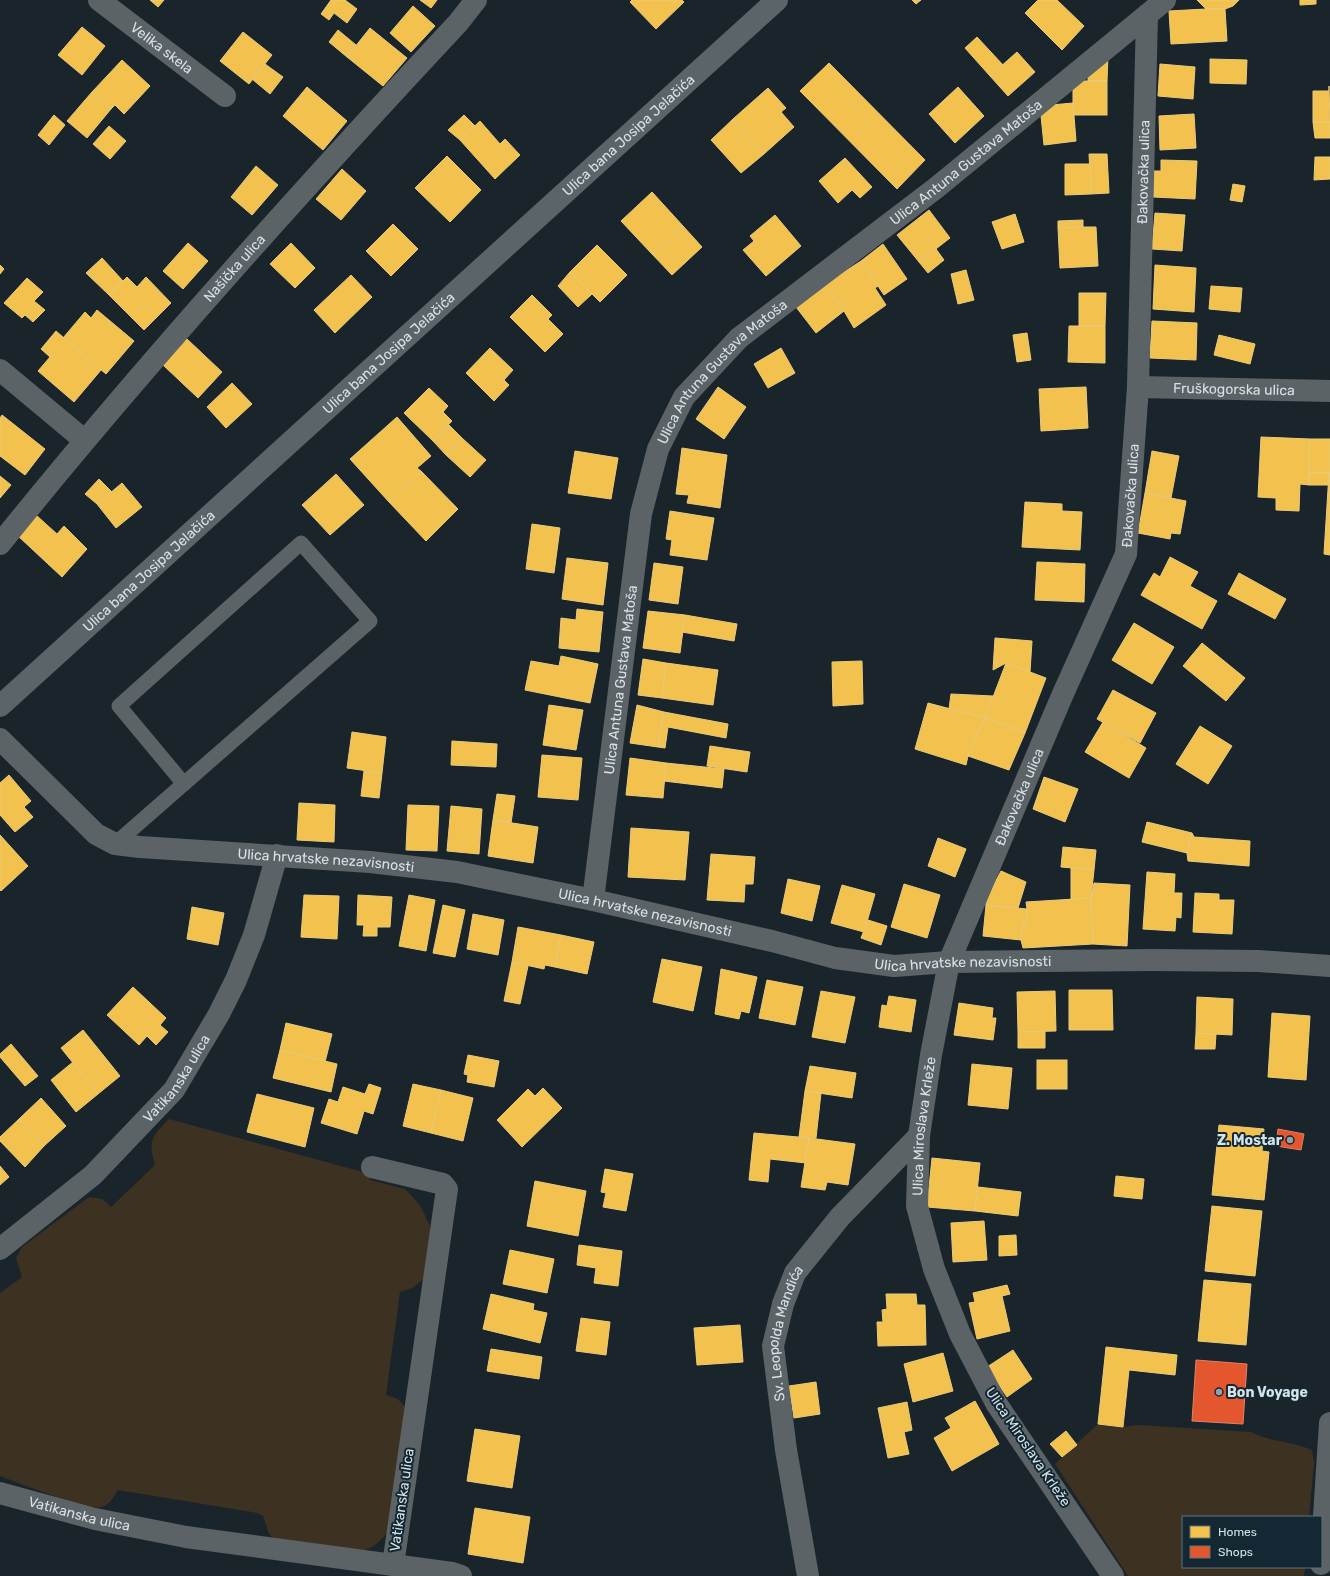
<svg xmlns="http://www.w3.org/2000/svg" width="1330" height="1576" font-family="Rubik,sans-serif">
  <rect width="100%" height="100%" fill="#1a252b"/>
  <!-- green -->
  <g fill="#3d3121">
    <path d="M169 1119 370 1174V1180L405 1189 420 1205 430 1226 431 1241 426 1277 412 1288 400 1292 386 1395 398 1399 405 1407 389 1530C380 1542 374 1548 359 1552L276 1540 269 1534 263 1516 257 1513 118 1490C114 1496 109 1506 101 1507 85 1510 19 1483 0 1476V1293L22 1277 16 1258 22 1247 89 1197 102 1199 111 1207 155 1165C148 1141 151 1137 169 1119Z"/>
    <path d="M1098 1424 1123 1427 1138 1425 1251 1432C1270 1442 1292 1441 1312 1450L1314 1463 1309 1517H1183V1567H1305L1304 1576H1128L1055 1464Z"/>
  </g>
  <!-- homes -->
  <g fill="#f2c14e" stroke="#e9cb7c">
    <polygon points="150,0 164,0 158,7"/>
    <polygon points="331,0 345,0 357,9 347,23 334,13 329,20 321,14"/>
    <polygon points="420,0 437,0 431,8"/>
    <polygon points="632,0 682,0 684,2 656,29 630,2"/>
    <polygon points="912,0 921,0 916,4"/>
    <polygon points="1038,0 1057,0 1084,26 1062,50 1025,13"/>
    <polygon points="1197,0 1239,0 1233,6 1225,9 1206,9"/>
    <polygon points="1300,0 1316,0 1316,4 1300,5"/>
    <polygon points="413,6 435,26 411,52 390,33"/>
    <polygon points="1206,9 1225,9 1227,41 1171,44 1169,11"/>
    <polygon points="82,27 105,46 82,75 58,55"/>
    <polygon points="370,28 407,58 383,86 347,57"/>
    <polygon points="338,30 356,45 347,57 329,42"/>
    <polygon points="243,32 272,55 249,84 220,61"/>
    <polygon points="977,37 1003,65 990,76 965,48"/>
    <polygon points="1017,52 1035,72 1008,96 990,76"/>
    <polygon points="1108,56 1107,81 1088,81 1088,65"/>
    <polygon points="1210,59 1247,60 1246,84 1210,83"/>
    <polygon points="122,60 150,86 124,114 115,105 111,109 92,92"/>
    <polygon points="829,63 925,160 897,189 800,91"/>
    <polygon points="265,64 283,77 270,94 252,79"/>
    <polygon points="1160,64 1195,67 1193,99 1158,96"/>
    <rect x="1073" y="81" width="34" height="34"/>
    <polygon points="1329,86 1330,122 1313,122 1313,91 1329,91"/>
    <polygon points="307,87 347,121 323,150 283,116"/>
    <polygon points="958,87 984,116 955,143 929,114"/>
    <polygon points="768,88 786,108 781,112 794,127 764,154 733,119"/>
    <polygon points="92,92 111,109 87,138 67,121"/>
    <polygon points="1073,103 1076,141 1044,145 1040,106"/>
    <polygon points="1194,114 1196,148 1160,150 1159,116"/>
    <polygon points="54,115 65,125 49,145 38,135"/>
    <polygon points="464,115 475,126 460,140 448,130"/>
    <polygon points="733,119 764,154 741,173 711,140"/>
    <polygon points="480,121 500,144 505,139 520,155 495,179 460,140"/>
    <polygon points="1313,122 1330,122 1330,138 1315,138"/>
    <polygon points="109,126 126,141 110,159 93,144"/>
    <polygon points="1089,154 1107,154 1109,193 1091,194"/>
    <polygon points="447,156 481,190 450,222 415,188"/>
    <polygon points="1315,157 1330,157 1330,179 1314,180"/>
    <polygon points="845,158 872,187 860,198 852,190 838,203 819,181"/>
    <polygon points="1161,160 1197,161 1195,199 1153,197 1154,171 1161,171"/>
    <polygon points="1065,164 1090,164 1091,194 1065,195"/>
    <polygon points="256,166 278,185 252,215 231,197"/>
    <polygon points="342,169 366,191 341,220 316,199"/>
    <polygon points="1233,184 1245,186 1242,202 1230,200"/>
    <polygon points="652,192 683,226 652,254 621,221"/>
    <polygon points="929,210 950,238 919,262 897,235"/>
    <polygon points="1155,213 1185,215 1182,251 1152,249"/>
    <polygon points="1015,214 1024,242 1002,249 992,222"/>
    <polygon points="775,215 801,246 766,276 743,250 754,241 750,236"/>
    <polygon points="1083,220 1083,227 1058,228 1058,221"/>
    <polygon points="393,224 418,249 391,276 366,251"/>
    <polygon points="683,226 702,247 672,275 652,254"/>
    <polygon points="1083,227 1096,227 1098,266 1060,268 1058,228"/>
    <polygon points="188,243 208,261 183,289 163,271"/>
    <polygon points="291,243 315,268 295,288 270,264"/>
    <polygon points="883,244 907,279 884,295 861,261"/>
    <polygon points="597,245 627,275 600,302 570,272"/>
    <polygon points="936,249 944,260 928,273 919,262"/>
    <polygon points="102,258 123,281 109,295 86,273"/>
    <polygon points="861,261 878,286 875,288 886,305 854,328 844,311 824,285"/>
    <polygon points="0,265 4,269 0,274"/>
    <polygon points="1155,265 1196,268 1194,312 1153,309"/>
    <polygon points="966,270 974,300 958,304 951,274"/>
    <polygon points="570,272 592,294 578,307 558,286"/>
    <polygon points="351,275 372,297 335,333 314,310"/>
    <polygon points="127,277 137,287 146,277 171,303 144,330 109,295"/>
    <polygon points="27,278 43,292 34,301 45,310 33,322 25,315 22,318 4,303"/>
    <polygon points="824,285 844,311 816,333 796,307"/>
    <polygon points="1211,286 1242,288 1240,312 1209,309"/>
    <polygon points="1079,293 1106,293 1105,326 1079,326"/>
    <polygon points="532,295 552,315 548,319 563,334 545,352 510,317"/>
    <polygon points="97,310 134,341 106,374 63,338 85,312 91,318"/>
    <polygon points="1152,321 1197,323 1196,360 1150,358"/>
    <polygon points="1069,326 1105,326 1105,363 1068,362"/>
    <polygon points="56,331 101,370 74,402 38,371 50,357 41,349"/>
    <polygon points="1027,333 1031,360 1017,362 1013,335"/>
    <polygon points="1219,335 1255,344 1250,364 1214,355"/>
    <polygon points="187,339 222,372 198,398 163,365"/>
    <polygon points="490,348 513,370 504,380 509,385 494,401 466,373"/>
    <polygon points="781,348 795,373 768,388 754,364"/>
    <polygon points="232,383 252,404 226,428 207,407"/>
    <polygon points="718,387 746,407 724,439 696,419"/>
    <polygon points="1086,387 1088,428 1041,431 1039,389"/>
    <polygon points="429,388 448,406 443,412 452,421 433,441 404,413"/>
    <polygon points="2,415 45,449 25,475 0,456 0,418"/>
    <polygon points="397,417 431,456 417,468 421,471 389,502 350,459"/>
    <polygon points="449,425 462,438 446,455 433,441"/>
    <polygon points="1261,437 1310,439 1309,485 1300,484 1299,511 1276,510 1276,498 1258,497"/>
    <polygon points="462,438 486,460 470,477 446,455"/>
    <polygon points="1310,439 1330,439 1330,473 1309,473"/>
    <polygon points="682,448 727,455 720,508 687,503 689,495 676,494"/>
    <polygon points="575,451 618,458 611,499 568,493"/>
    <polygon points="1152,451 1179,456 1171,498 1145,493"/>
    <polygon points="421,471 458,509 426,541 389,502"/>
    <polygon points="1309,473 1329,473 1328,485 1309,485"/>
    <polygon points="1329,473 1330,473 1330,555 1324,554"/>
    <polygon points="336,474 364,505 330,535 302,505"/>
    <polygon points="0,476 11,485 0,498"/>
    <polygon points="99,479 112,492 97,504 85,494"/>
    <polygon points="122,483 142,507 116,528 97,504"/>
    <polygon points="1145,493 1186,501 1180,534 1171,533 1170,539 1138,533"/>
    <polygon points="1025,502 1062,504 1062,511 1082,512 1080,550 1022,547"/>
    <polygon points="670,511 714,518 707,560 670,555 672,540 666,539"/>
    <polygon points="36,515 57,534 64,526 87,549 62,577 17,535"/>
    <polygon points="532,524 560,528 554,573 526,569"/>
    <polygon points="1170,557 1198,572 1190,586 1217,601 1202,629 1141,595 1154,573 1160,577"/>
    <polygon points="567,558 608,563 603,605 562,599"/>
    <polygon points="1037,562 1085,564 1084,602 1035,600"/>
    <polygon points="654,563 683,567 678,604 649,600"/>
    <polygon points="1239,573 1286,599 1275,619 1228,594"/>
    <polygon points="577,609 603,612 599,652 559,648 561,618 576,620"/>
    <polygon points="648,611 685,615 680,653 643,648"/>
    <polygon points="685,615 737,624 734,641 682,632"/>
    <polygon points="1134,623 1174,647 1152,684 1112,660"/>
    <polygon points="995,638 1032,641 1030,672 1006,663 993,670"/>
    <polygon points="1202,643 1245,678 1226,701 1183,666"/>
    <polygon points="561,656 598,664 590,703 525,690 531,661 559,666"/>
    <polygon points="643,659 666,663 662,698 638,695"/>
    <polygon points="862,661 863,704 833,706 832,662"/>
    <polygon points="666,663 718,670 713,705 662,698"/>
    <polygon points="1006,663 1046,678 1025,733 985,718"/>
    <polygon points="1113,690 1156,713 1140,743 1097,719"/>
    <polygon points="951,694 993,696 985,718 949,709"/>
    <polygon points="928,703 985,718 968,756 966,765 915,749"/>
    <polygon points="549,705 583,710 576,750 543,745"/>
    <polygon points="637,705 664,712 658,747 630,743"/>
    <polygon points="664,712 728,724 726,738 668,727 665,748 658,747"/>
    <polygon points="985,718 1025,733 1009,770 968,756"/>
    <polygon points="1103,722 1146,748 1129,778 1085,752"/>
    <polygon points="1200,726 1232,746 1208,784 1176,764"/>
    <polygon points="352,732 386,737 382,773 347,768"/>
    <polygon points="452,741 497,744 496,767 451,765"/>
    <polygon points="710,746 750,752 747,772 707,766"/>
    <polygon points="542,755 582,758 578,800 538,797"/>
    <polygon points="630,758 666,763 663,798 626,795"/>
    <polygon points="666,763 724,769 722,788 664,781"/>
    <polygon points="364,771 382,773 379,798 361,796"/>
    <polygon points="9,775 31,801 24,807 33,817 15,832 0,815 0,783"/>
    <polygon points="1044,777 1078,789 1065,822 1033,809"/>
    <polygon points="497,794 515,796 511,823 493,820"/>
    <polygon points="299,803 335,805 334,842 297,840"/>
    <polygon points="408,805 439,806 437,851 406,850"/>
    <polygon points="451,806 482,809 479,854 447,851"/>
    <polygon points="493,820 538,827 533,863 488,856"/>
    <polygon points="1147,822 1192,833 1187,853 1142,842"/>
    <polygon points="631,828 689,832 685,880 628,877"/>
    <polygon points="1192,833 1194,837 1250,841 1249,866 1188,861 1187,853"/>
    <polygon points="0,835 28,866 1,891 0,890"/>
    <polygon points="938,838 966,849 955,877 928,866"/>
    <polygon points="1063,847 1096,850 1094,870 1061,867"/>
    <polygon points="711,854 755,857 753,884 745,884 744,902 707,900"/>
    <polygon points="1071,868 1094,870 1091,898 1071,900"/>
    <polygon points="1001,871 1026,882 1018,908 986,905 985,901"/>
    <polygon points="1147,872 1175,874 1174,893 1182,893 1181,918 1176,917 1175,931 1143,929"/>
    <polygon points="788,879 820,886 812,921 781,913"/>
    <polygon points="1094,883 1130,885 1127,946 1093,944 1091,898"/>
    <polygon points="904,884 940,895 927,938 891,927"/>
    <polygon points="842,885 875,894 864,932 831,923"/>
    <polygon points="1195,893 1219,894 1219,900 1234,900 1232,934 1193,932"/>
    <polygon points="304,895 339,896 337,939 301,937"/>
    <polygon points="358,895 392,897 390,927 377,927 377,936 363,936 364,925 357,925"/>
    <polygon points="409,895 435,900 426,951 399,946"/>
    <polygon points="1091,898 1093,944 1023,948 1021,940 1023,923 1026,924 1027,909 1026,902"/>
    <polygon points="443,905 465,910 455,957 433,953"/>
    <polygon points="986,905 1027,909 1026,924 1023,923 1021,940 983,936"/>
    <polygon points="192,907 224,913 218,945 187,939"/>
    <polygon points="473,914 504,920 498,955 467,949"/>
    <polygon points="868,920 887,926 881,945 861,938"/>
    <polygon points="518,927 561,935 555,967 545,965 544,969 512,962"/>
    <polygon points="561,935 594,942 587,974 555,967"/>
    <polygon points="662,959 702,967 693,1011 653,1002"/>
    <polygon points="512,962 528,966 520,1004 504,1001"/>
    <polygon points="721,969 757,977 749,1013 741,1011 739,1019 715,1014"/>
    <polygon points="767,980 803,987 795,1025 759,1018"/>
    <polygon points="133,987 166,1018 160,1025 168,1032 156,1045 147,1036 139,1045 107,1015"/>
    <polygon points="1069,990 1112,990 1113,1030 1069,1030"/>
    <polygon points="821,991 855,997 845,1043 812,1037"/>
    <polygon points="1055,991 1056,1031 1018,1032 1017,992"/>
    <polygon points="889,996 916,1000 911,1032 879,1027 882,1005 887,1006"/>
    <polygon points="1197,997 1233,999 1232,1035 1196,1033"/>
    <polygon points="959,1003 993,1008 992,1018 996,1018 993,1040 954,1035"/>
    <polygon points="1272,1013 1310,1016 1306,1080 1268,1077"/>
    <polygon points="286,1023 332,1034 325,1062 280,1050"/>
    <polygon points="83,1030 120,1076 98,1094 61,1048"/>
    <polygon points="1045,1031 1045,1048 1018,1048 1018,1032"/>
    <polygon points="1196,1033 1216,1034 1215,1049 1195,1049"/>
    <polygon points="11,1044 38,1076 25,1086 0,1057 0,1054"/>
    <polygon points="280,1050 337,1064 331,1092 273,1078"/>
    <polygon points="468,1055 499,1061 494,1087 467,1082 468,1075 464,1074"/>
    <rect x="1037" y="1060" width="30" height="29"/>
    <polygon points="73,1062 98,1094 76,1112 51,1080"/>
    <polygon points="972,1064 1012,1068 1008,1109 968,1105"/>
    <polygon points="810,1066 856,1073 852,1098 805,1091"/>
    <polygon points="369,1084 381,1088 373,1114 364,1111 357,1134 321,1123 329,1099 338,1102 343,1087 365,1094"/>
    <polygon points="413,1084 441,1090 431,1133 403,1126"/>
    <polygon points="543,1088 562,1108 522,1147 497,1120 528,1089 535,1096"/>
    <polygon points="441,1090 473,1098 463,1141 431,1133"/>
    <polygon points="805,1091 821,1093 816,1138 799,1137"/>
    <polygon points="257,1094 314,1108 305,1147 247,1132"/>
    <polygon points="41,1098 66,1126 44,1146 19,1119"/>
    <polygon points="19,1119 44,1146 25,1167 0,1141 0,1137"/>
    <polygon points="1219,1125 1264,1129 1262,1151 1269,1152 1264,1200 1212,1195"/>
    <polygon points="754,1133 809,1138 806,1163 770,1159 768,1182 749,1180"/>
    <polygon points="809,1138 855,1144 848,1185 827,1182 825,1190 801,1187"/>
    <polygon points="932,1158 980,1163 975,1211 927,1207"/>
    <polygon points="0,1166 9,1177 0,1185"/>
    <polygon points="605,1169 633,1174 626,1211 603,1207 606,1193 601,1192"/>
    <polygon points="1116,1176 1144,1179 1142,1199 1114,1196"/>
    <polygon points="535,1181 586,1191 578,1236 527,1226"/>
    <polygon points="978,1187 1021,1192 1018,1216 975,1211"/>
    <polygon points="1212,1206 1262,1211 1255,1276 1205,1271"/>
    <polygon points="984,1221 987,1260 953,1262 951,1223"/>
    <polygon points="1016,1235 1017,1255 999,1256 999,1236"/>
    <polygon points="579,1245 622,1251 618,1286 594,1283 596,1268 577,1265"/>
    <polygon points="510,1250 554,1259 547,1293 503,1284"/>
    <polygon points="1204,1280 1251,1284 1246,1345 1198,1341"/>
    <polygon points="1007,1285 1010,1294 1002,1296 1010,1331 977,1339 969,1303 975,1302 973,1293"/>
    <polygon points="491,1294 534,1304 533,1310 547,1313 540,1343 483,1329"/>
    <polygon points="886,1294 916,1294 917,1305 925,1305 926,1345 878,1346 877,1322 883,1322 882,1310 887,1309"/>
    <polygon points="581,1318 610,1322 606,1355 576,1351"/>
    <polygon points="740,1325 743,1362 697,1365 694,1328"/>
    <polygon points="1106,1347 1177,1355 1175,1375 1129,1370 1123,1427 1098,1424"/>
    <polygon points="491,1349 542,1357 539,1379 487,1371"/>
    <polygon points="1013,1350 1032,1379 1007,1397 987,1367"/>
    <polygon points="943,1353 953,1391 913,1402 904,1364"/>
    <polygon points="816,1382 820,1414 794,1418 789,1386"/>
    <polygon points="975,1401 999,1444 952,1471 934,1438 951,1428 945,1418"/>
    <polygon points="907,1402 912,1430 904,1432 909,1454 888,1458 878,1408"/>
    <polygon points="475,1429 520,1436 512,1488 467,1481"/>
    <polygon points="1066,1431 1077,1445 1062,1457 1050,1444"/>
    <polygon points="475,1508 530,1517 523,1563 468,1554"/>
  </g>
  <!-- shops -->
  <g fill="#e4572e" stroke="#e08166">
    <polygon points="1278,1129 1304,1134 1301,1150 1276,1146"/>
    <polygon points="1196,1360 1247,1364 1243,1424 1192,1421"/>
  </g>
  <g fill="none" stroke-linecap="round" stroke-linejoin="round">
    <!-- service -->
    <polyline stroke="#5b6366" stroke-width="15" points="115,844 370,621 301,543 119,706 184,784"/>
    <!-- minor -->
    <g stroke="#5b6366" stroke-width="22">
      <path id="s1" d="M99 0 225 96"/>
      <polyline points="0,370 84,440"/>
      <path id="s2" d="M1138 387 1330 391"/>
      <path id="s3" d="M0 544C145 364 300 192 458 23L476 0"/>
      <path id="s4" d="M0 739 96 834 115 844 140 847 370 862 457 872 593 900 772 941 835 958 894 966 949 962 1153 960 1258 961 1330 966"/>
      <path id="s5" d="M593 900 641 514 658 449 684 397 739 338 936 188 1147 15"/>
      <polyline points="372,1167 443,1184 447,1189 393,1565"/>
      <path id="s6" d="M0 1249 93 1175 174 1090 219 1014 236 980 254 935 277 855"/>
      <path id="s7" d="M0 1493 95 1519 186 1537 452 1573 461 1576"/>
      <polyline points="1321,1564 1330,1423"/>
      <path id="s8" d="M808 1576 786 1450 773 1346 783 1304 795 1273 840 1217 919 1136"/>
      <path id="s9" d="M1113 1576 996 1403 960 1334 934 1269 917 1206 919 1136 931 1055 949 962 1062 696 1126 554 1138 387 1147 15 1165 0"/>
    </g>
    <!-- primary -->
    <path stroke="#5a6469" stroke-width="22" id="s10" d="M0 706 777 0"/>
  </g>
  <!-- markers -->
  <g fill="#94a0a6" stroke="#132832" stroke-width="1.5">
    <circle cx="1290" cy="1140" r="4"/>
    <circle cx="1219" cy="1392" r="4"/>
  </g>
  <g text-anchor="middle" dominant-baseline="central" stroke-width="4" stroke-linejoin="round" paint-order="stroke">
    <!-- street labels -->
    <g font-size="14" fill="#d5e2e8" stroke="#132832">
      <text stroke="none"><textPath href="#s1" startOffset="79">Velika skela</textPath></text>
      <text stroke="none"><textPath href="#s10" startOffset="849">Ulica bana Josipa Jelačića</textPath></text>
      <text stroke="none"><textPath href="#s5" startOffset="882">Ulica Antuna Gustava Matoša</textPath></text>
      <text stroke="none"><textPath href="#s9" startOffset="1496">Đakovačka ulica</textPath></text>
      <text stroke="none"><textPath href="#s3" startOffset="362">Našička ulica</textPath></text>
      <text stroke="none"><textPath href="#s10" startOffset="525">Ulica bana Josipa Jelačića</textPath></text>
      <text stroke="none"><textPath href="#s5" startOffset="558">Ulica Antuna Gustava Matoša</textPath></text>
      <text stroke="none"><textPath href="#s2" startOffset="96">Fruškogorska ulica</textPath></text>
      <text stroke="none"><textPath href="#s9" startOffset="1172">Đakovačka ulica</textPath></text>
      <text stroke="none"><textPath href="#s10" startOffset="201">Ulica bana Josipa Jelačića</textPath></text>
      <text stroke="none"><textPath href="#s5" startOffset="222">Ulica Antuna Gustava Matoša</textPath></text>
      <text stroke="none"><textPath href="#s9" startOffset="848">Đakovačka ulica</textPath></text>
      <text stroke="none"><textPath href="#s4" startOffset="368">Ulica hrvatske nezavisnosti</textPath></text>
      <text stroke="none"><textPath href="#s4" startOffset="692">Ulica hrvatske nezavisnosti</textPath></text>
      <text stroke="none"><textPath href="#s4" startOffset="1016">Ulica hrvatske nezavisnosti</textPath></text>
      <text stroke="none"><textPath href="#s6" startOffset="247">Vatikanska ulica</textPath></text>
      <text stroke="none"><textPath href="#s9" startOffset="502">Ulica Miroslava Krleže</textPath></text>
      <text stroke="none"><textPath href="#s8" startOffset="247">Sv. Leopolda Mandića</textPath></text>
      <text transform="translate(1028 1447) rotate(56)">Ulica Miroslava Krleže</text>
      <text transform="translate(402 1500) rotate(-82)">Vatikanska ulica</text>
      <text stroke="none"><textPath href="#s7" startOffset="82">Vatikanska ulica</textPath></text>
    </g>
    <!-- poi labels -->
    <g font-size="14" font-weight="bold" fill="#d5e2e8" stroke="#132832" text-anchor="end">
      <text x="1282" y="1140">Z. Mostar</text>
      <text x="1227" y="1392" text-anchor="start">Bon Voyage</text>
    </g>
  </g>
  <!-- legend -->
  <rect x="1182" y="1516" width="140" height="52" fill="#132832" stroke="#61727b"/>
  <rect x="1190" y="1526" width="20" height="12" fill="#f2c14e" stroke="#61727b"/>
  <text x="1218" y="1536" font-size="12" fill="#d5e2e8">Homes</text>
  <rect x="1190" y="1546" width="20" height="12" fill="#e4572e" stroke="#61727b"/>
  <text x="1218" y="1556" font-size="12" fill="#d5e2e8">Shops</text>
</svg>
